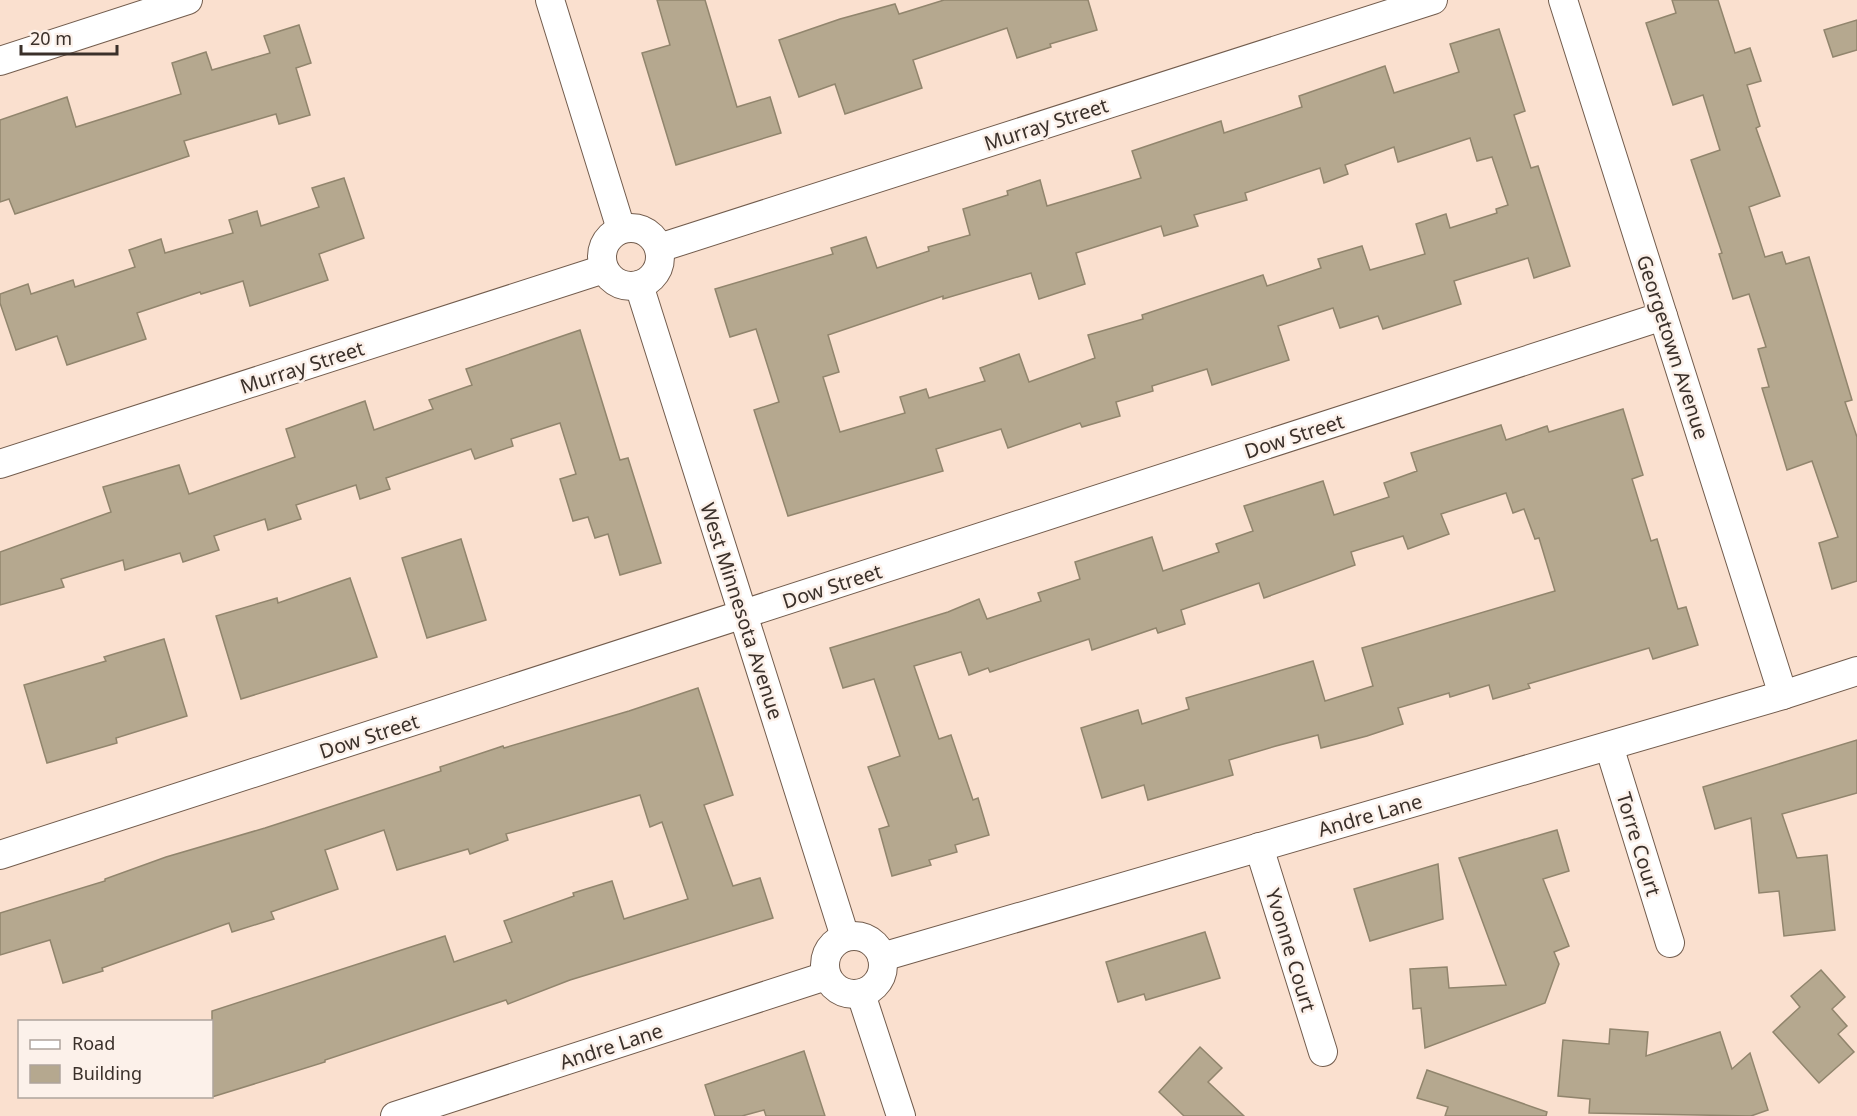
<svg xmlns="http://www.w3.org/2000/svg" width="1857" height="1116" font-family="'Noto Sans',sans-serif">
  <rect width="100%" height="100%" fill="#fae0cf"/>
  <!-- building -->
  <g fill="#b5a88f" stroke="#91856d" stroke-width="1.5" fill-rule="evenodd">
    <polygon points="657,0 705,0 737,107 770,97 781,133 676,165 642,53 670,45"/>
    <polygon points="944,0 1088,0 1097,30 1050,44 1051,47 1017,58 1007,28 913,60 922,88 845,114 835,84 799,97 779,40 840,19 895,4 899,14"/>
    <polygon points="1672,0 1718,0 1735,53 1750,48 1761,81 1747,85 1760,126 1756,128 1780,196 1749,207 1765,257 1782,252 1786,264 1809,257 1852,400 1845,402 1857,437 1857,581 1832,589 1819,543 1838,537 1812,461 1787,470 1762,388 1769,387 1758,349 1766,347 1749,294 1733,299 1719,254 1722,253 1691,160 1720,150 1703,95 1673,105 1646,23 1676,13"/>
    <polygon points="1857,20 1857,50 1833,57 1824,30"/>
    <polygon points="299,25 311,63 296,68 310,115 279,124 276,114 184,141 189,156 15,214 9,199 0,202 0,120 67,97 76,127 181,94 172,63 206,52 212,70 270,53 264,36"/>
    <path d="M1499 29 1525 111 1514 115 1531 168 1538 166 1570 266 1534 278 1528 258 1454 281 1461 304 1383 329 1378 316 1340 328 1333 308 1278 326 1289 360 1212 385 1207 369 1152 386 1153 391 1116 402 1120 416 1082 427 1080 423 1008 448 1001 429 936 449 943 471 788 516 754 410 779 402 756 329 730 337 715 289 833 254 831 248 866 237 877 268 929 251 928 247 970 235 963 209 1008 195 1007 191 1040 180 1047 206 1141 178 1132 151 1221 121 1224 133 1302 107 1299 96 1385 66 1394 93 1459 72 1450 44ZM1470 138 1477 161 1492 157 1508 205 1496 209 1497 213 1450 228 1446 214 1416 224 1425 254 1370 270 1362 246 1318 259 1321 268 1267 286 1263 275 1142 315 1143 319 1088 335 1095 358 1029 382 1019 354 980 368 985 381 929 398 926 389 900 397 905 413 840 432 823 377 839 372 828 335 943 296V299L1031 273 1039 299 1085 284 1076 253 1161 226 1164 236 1198 226 1194 215 1247 200 1245 193 1320 168 1324 183 1348 174 1345 165 1394 147 1398 162Z"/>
    <polygon points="344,178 364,238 319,254 328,280 250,306 243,281 201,294 200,292 137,313 146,339 67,365 57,336 16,350 0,303 0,294 28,284 31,294 73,280 75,287 135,267 129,250 161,239 165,253 233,233 229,220 257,211 261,226 319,207 312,188"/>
    <polygon points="580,330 620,460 628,458 661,563 620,575 608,534 595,538 588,517 573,521 560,479 576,474 560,423 511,439 513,446 475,459 471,449 386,478 390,489 360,499 356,485 296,505 301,519 268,530 265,519 214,536 219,550 183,562 180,553 125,570 123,560 61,579 64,587 0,605 0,552 111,512 103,487 179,465 189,494 295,457 286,429 365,401 374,430 433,409 429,400 472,385 466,369"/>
    <polygon points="1623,409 1643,475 1632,479 1651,541 1657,539 1678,609 1686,607 1698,645 1653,659 1649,648 1528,684 1530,688 1493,699 1489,685 1450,697 1449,693 1398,708 1403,724 1367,736 1321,748 1318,735 1276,746 1229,760 1233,775 1148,800 1144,785 1102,798 1081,728 1138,710 1142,724 1189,709 1186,698 1313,661 1325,701 1373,686 1362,648 1555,591 1539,538 1535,539 1524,509 1513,513 1506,493 1441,514 1449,534 1408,549 1403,536 1351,552 1355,565 1264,598 1259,583 1181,610 1185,624 1158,633 1156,628 1092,650 1089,639 990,672 988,668 969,675 961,652 914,666 939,739 951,735 973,800 978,798 989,835 955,845 957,852 929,860 931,865 892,876 879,829 889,826 868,767 900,756 874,679 843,688 830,648 948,612 979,599 987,619 1041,601 1038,593 1080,579 1075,562 1152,537 1163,571 1219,552 1216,544 1253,531 1244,506 1323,481 1334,515 1389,497 1384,483 1417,471 1411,453 1501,425 1506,440 1547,426 1549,432"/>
    <polygon points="461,539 486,620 427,638 402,558"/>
    <polygon points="350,578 377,657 241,699 216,616 277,598 278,603"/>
    <polygon points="164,639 187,716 116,738 117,743 47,763 24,685 106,661 104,657"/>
    <polygon points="698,688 733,795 704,805 733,886 760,878 773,918 570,980 508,1004 506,1000 325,1060 325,1062 212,1097 212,1011 445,936 454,962 512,942 504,921 574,896 573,893 612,881 624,919 688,899 662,822 650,827 640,795 506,834 508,840 470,854 468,849 397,870 384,830 325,850 338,889 271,912 274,919 232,932 229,923 102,968 103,971 63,983 50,940 0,955 0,913 105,881 105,879 166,857 265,828 441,771 440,767 503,746 504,748 629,711"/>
    <polygon points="1857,740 1857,793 1782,814 1797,858 1827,855 1835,930 1784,936 1779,891 1759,893 1751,818 1715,829 1703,787"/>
    <polygon points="1557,830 1569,871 1543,879 1569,946 1554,952 1559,964 1545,1003 1425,1048 1421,1008 1413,1009 1410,969 1447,967 1449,988 1506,985 1459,858"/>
    <polygon points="1438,864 1443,919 1370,941 1354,889"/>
    <polygon points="1205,932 1220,978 1146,1000 1144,994 1118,1002 1106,962"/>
    <polygon points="1821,970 1845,997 1832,1009 1847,1026 1838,1034 1854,1052 1819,1083 1773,1032 1800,1007 1791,996"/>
    <polygon points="1610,1029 1648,1032 1646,1056 1720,1032 1732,1069 1750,1053 1768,1110 1751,1116 1589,1113 1590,1099 1558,1096 1563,1040 1609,1044"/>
    <polygon points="1200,1047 1222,1068 1208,1082 1244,1116 1184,1116 1159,1092"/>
    <polygon points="804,1051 825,1116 766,1116 764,1110 742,1116 715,1116 705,1085"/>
    <polygon points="1427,1070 1547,1112 1546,1116 1445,1116 1448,1107 1417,1098"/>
  </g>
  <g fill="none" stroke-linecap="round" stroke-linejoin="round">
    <defs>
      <g id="minor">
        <polyline points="550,0 621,229"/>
        <polyline points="1563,0 1783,695"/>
        <polyline points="0,61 188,0"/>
        <circle cx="631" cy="257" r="29"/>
        <polyline points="659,248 1433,0"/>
        <polyline points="639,285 845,937"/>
        <polyline points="0,464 604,269"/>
        <polyline points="1609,746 1670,943"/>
        <polyline points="1259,847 1323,1052"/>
        <polyline points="0,855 1663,316"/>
        <circle cx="854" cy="965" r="29"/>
        <polyline points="882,957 1783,695 1857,671"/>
        <polyline points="861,994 901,1116"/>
        <polyline points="395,1116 826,976"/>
      </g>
    </defs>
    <!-- minor casing -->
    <use href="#minor" stroke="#725c4d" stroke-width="30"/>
    <!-- minor -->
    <use href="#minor" stroke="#fff" stroke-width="28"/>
  </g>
  <g text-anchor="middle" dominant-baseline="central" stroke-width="5" stroke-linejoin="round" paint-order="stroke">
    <!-- street labels -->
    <g font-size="20" fill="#3a302a" stroke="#fcf1ea">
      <text transform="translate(1046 124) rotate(-18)">Murray Street</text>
      <text transform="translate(1673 347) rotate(72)">Georgetown Avenue</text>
      <text transform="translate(302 367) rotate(-18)">Murray Street</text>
      <text transform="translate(1294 436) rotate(-18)">Dow Street</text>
      <text transform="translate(832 586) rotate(-18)">Dow Street</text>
      <text transform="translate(742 611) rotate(72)">West Minnesota Avenue</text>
      <text transform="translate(369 736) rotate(-18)">Dow Street</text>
      <text transform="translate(1370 815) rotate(-16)">Andre Lane</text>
      <text transform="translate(1639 844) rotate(73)">Torre Court</text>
      <text transform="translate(1291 950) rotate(73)">Yvonne Court</text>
      <text transform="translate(611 1046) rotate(-18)">Andre Lane</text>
    </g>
  </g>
  <!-- legend -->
  <rect x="18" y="1020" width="195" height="78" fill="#fcf1ea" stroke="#aea49d" stroke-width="1.5"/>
  <rect x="30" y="1040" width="30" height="9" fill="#ffffff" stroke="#aea49d" stroke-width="1.5"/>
  <text x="72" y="1050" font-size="18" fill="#3a302a">Road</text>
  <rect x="30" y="1065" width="30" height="18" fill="#b5a88f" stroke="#aea49d" stroke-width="1.5"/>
  <text x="72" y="1080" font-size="18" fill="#3a302a">Building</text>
  <!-- scale -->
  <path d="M21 45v9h96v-9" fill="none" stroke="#3a302a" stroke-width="3"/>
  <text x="30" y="45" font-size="18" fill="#3a302a" stroke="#fcf1ea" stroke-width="4.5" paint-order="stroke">20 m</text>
</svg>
